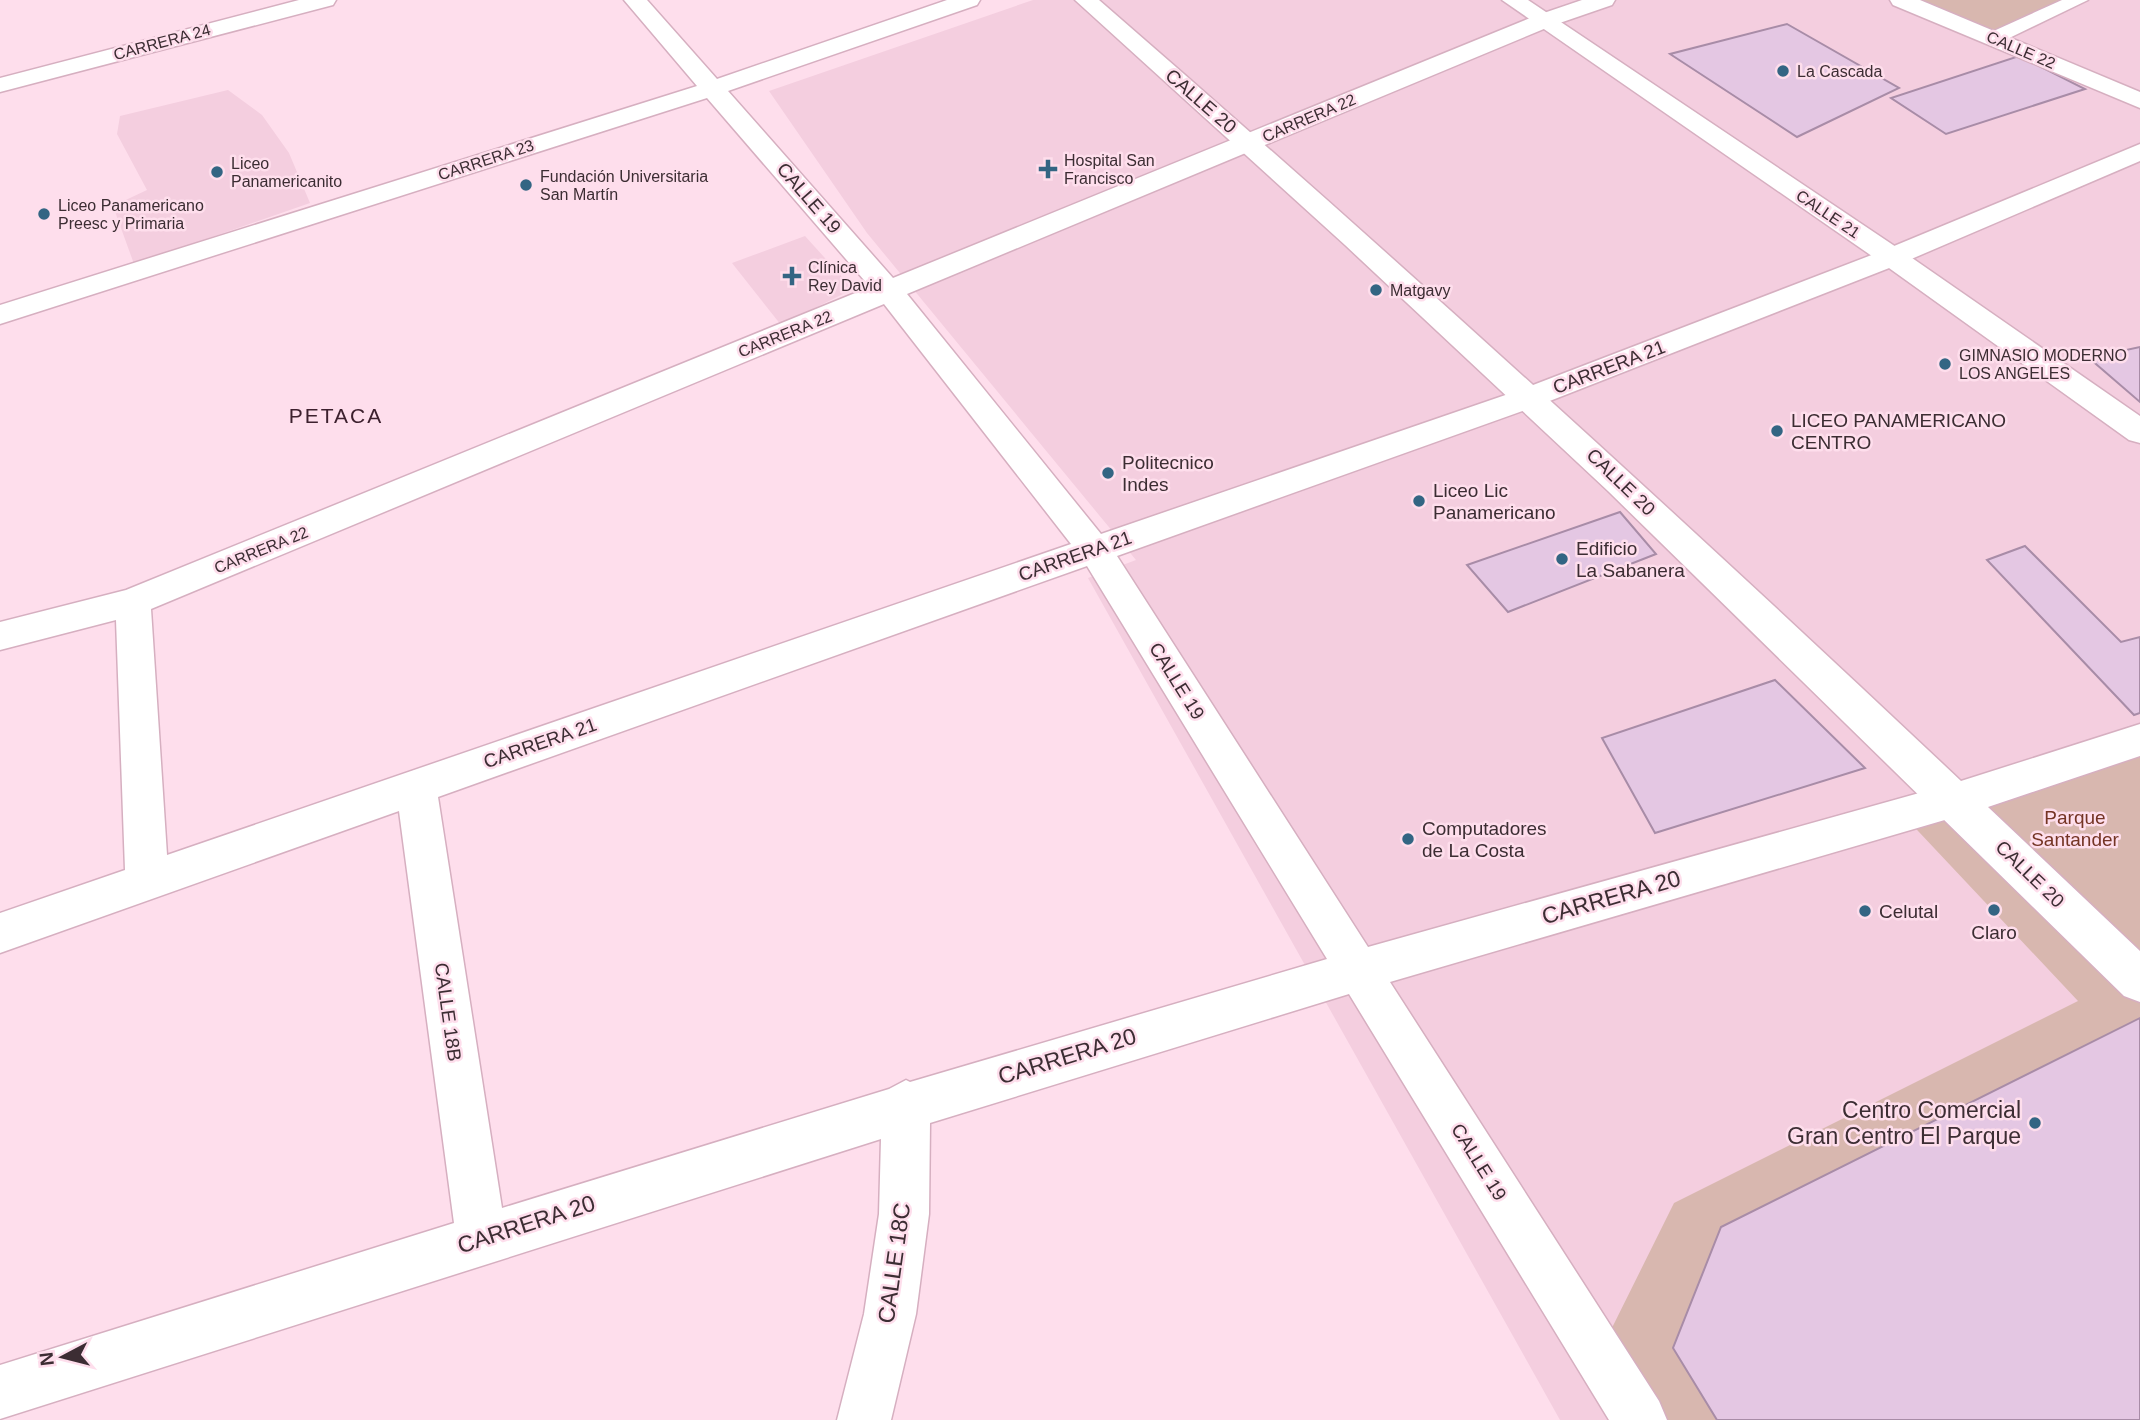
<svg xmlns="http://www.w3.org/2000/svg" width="2140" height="1420" font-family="Helvetica,sans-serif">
  <rect width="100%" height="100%" fill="#fedeec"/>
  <!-- built -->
  <g fill="#f4cedf">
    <polygon points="1033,0 2140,0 2140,1420 1560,1420 1088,578 1136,560 867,233 769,91"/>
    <polygon points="228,90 262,115 289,153 310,203 134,264 113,206 147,190 117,134 120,116"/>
    <polygon points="805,236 853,289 781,325 732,263"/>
  </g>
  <!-- green -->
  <g fill="#d8b7af">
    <polygon points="1901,0 2078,0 1994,38"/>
    <polygon points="2140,740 2140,1420 1640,1420 1599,1354 1674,1203 2078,1001 1903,815"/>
  </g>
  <!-- building -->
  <g fill="#e4c7e3" stroke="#a88ca7" stroke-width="2">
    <polygon points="1787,24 1899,88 1797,137 1670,54"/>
    <polygon points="2019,56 2085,89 1946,134 1891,98"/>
    <polygon points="2140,347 2140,402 2089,358"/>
    <polygon points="1620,512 1656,554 1508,612 1467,565"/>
    <polygon points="2025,546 2121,642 2140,637 2140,713 2134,715 1987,560"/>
    <polygon points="1775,680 1865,768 1655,833 1602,738"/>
    <polygon points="2140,1018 2140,1420 1717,1420 1673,1348 1721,1227"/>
  </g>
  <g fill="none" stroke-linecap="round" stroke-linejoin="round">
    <defs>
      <polygon id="pedestrian" points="2062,0 2088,0 2001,42 1987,42 1984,38 1987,34"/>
      <g id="minor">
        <path d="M624 0H647L717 79 947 0H980L977 5 728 91 893 278 1535 16 1582 0H1615L1612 5 1551 26 907 294 1101 534 1520 390 1882 251 2140 144V161L1902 263 1542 404 1117 556 1368 947 1955 783 1969 788 1975 800 1969 812 1955 817 1390 982 1659 1401 1667 1420H1609L1349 994 930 1123 929 1214 916 1314 891 1420H837L864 1314 879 1214 881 1139 0 1419V1365L454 1223 399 811 0 953V913L125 870 116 620 0 650V622L126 590 870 287 707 98 0 324V305L697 86ZM884 304 1071 544 167 855 151 609ZM1087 566 1327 959 910 1082 906 1080 889 1089 502 1208 438 797Z"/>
        <polygon points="1890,0 1920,0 2140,92 2140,108 1893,5"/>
      </g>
      <polygon id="tertiary" points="299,0 336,0 333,5 0,92 0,78"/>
      <g id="secondary">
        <path d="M1075 0H1099C1392 254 1679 515 1961 781L2140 724V756L1988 807 2140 951V1002L2124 996 1608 491 1345 245Z"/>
        <polygon points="1502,0 1528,0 1902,251 2140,416 2140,443 2129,440 1882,263"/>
      </g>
    </defs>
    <!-- pedestrian casing -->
    <use href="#pedestrian" stroke="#d6afc0" stroke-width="3"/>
    <!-- minor casing -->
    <use href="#minor" stroke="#d6afc0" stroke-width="3"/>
    <!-- tertiary casing -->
    <use href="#tertiary" stroke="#d6afc0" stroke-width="3"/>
    <!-- secondary casing -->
    <use href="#secondary" stroke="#d6afc0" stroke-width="3"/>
    <!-- pedestrian -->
    <use href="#pedestrian" fill="#fff" fill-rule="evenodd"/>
    <!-- minor -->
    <use href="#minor" fill="#fff" fill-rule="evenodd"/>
    <!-- tertiary -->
    <use href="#tertiary" fill="#fff" fill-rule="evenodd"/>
    <!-- secondary -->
    <use href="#secondary" fill="#fff" fill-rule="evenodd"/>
  </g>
  <!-- markers -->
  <g fill="#336583" stroke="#fedeec" stroke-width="2.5">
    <circle cx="1783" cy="71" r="7"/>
    <path d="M1044.5 158.5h7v7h7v7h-7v7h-7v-7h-7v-7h7z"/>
    <circle cx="217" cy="172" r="7"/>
    <circle cx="526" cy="185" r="7"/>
    <circle cx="44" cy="214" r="7"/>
    <path d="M788.5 265.5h7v7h7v7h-7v7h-7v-7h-7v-7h7z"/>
    <circle cx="1376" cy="290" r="7"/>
    <circle cx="1945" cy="364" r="7"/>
    <circle cx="1777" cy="431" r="7"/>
    <circle cx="1108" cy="473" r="7"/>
    <circle cx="1419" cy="501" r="7"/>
    <circle cx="1562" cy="559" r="7"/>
    <circle cx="1408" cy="839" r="7"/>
    <circle cx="1994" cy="910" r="7"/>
    <circle cx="1865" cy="911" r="7"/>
    <circle cx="2035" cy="1123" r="7"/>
  </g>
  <g text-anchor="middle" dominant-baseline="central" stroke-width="5" stroke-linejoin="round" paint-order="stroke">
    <!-- far-street labels -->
    <g font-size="16" fill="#3c2d33" stroke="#fedeec">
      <text transform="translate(162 42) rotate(-15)">CARRERA 24</text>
      <text transform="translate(2021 50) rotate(23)">CALLE 22</text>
      <text transform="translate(1309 118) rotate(-23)">CARRERA 22</text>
      <text transform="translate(486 160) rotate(-18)">CARRERA 23</text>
      <text transform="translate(1828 214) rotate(34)">CALLE 21</text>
      <text transform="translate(785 334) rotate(-22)">CARRERA 22</text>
      <text transform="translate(261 550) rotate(-22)">CARRERA 22</text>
    </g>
    <!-- far-poi labels -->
    <g font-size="16" fill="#3c2d33" stroke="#fedeec" text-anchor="start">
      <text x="1797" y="71">La Cascada</text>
      <text x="1064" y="160">Hospital San<tspan x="1064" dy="18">Francisco</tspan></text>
      <text x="231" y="163">Liceo<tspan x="231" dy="18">Panamericanito</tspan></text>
      <text x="540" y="176">Fundación Universitaria<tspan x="540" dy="18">San Martín</tspan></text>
      <text x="58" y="205">Liceo Panamericano<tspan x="58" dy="18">Preesc y Primaria</tspan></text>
      <text x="808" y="267">Clínica<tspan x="808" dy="18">Rey David</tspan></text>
      <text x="1390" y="290">Matgavy</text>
      <text x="1959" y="355">GIMNASIO MODERNO<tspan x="1959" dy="18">LOS ANGELES</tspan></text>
    </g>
    <!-- street labels -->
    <g font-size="19" fill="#3c2d33" stroke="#fedeec">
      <text transform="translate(1201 101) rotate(41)">CALLE 20</text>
      <text transform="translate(809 198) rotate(49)">CALLE 19</text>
      <text transform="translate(1609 367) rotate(-21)">CARRERA 21</text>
      <text transform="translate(1621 482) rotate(44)">CALLE 20</text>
      <text transform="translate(1075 556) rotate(-19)">CARRERA 21</text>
      <text transform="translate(1177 681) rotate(58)">CALLE 19</text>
      <text transform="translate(540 743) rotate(-19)">CARRERA 21</text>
      <text transform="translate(2030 874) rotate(44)">CALLE 20</text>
      <text transform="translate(448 1012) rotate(82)">CALLE 18B</text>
      <text transform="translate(1479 1162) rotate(58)">CALLE 19</text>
    </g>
    <!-- poi labels -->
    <g font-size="19" fill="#3c2d33" stroke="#fedeec" text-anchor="start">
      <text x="1791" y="420">LICEO PANAMERICANO<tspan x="1791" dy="22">CENTRO</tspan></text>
      <text x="1122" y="462">Politecnico<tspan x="1122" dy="22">Indes</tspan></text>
      <text x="1433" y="490">Liceo Lic<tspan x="1433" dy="22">Panamericano</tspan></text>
      <text x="1576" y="548">Edificio<tspan x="1576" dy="22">La Sabanera</tspan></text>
      <text x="1422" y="828">Computadores<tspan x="1422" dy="22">de La Costa</tspan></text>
      <text x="1879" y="911">Celutal</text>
      <text x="1994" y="932" text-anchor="middle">Claro</text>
    </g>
    <!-- park labels -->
    <g font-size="19" fill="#743424" stroke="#fedeec">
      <text x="2075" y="817">Parque<tspan x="2075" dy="22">Santander</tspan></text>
    </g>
    <!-- neighbourhood labels -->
    <g font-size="21" letter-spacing="2" fill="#3d202e" stroke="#fedeec">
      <text x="336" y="415">PETACA</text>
    </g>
    <!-- near-street labels -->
    <g font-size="23" fill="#3c2d33" stroke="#fedeec">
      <text transform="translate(1611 897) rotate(-16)">CARRERA 20</text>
      <text transform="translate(1067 1056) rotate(-17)">CARRERA 20</text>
      <text transform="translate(526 1224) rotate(-18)">CARRERA 20</text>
      <text transform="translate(894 1263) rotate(-82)">CALLE 18C</text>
    </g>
    <!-- near-poi labels -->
    <g font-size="23" fill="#3c2d33" stroke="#fedeec" text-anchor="end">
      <text x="2021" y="1110">Centro Comercial<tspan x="2021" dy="26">Gran Centro El Parque</tspan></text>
    </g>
  </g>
  <!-- north arrow -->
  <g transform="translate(63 1357) rotate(263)" stroke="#fedeec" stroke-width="5" paint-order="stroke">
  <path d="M0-5L12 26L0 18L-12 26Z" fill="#3c2d33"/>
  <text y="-10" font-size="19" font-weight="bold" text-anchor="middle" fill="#3c2d33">N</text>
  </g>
</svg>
